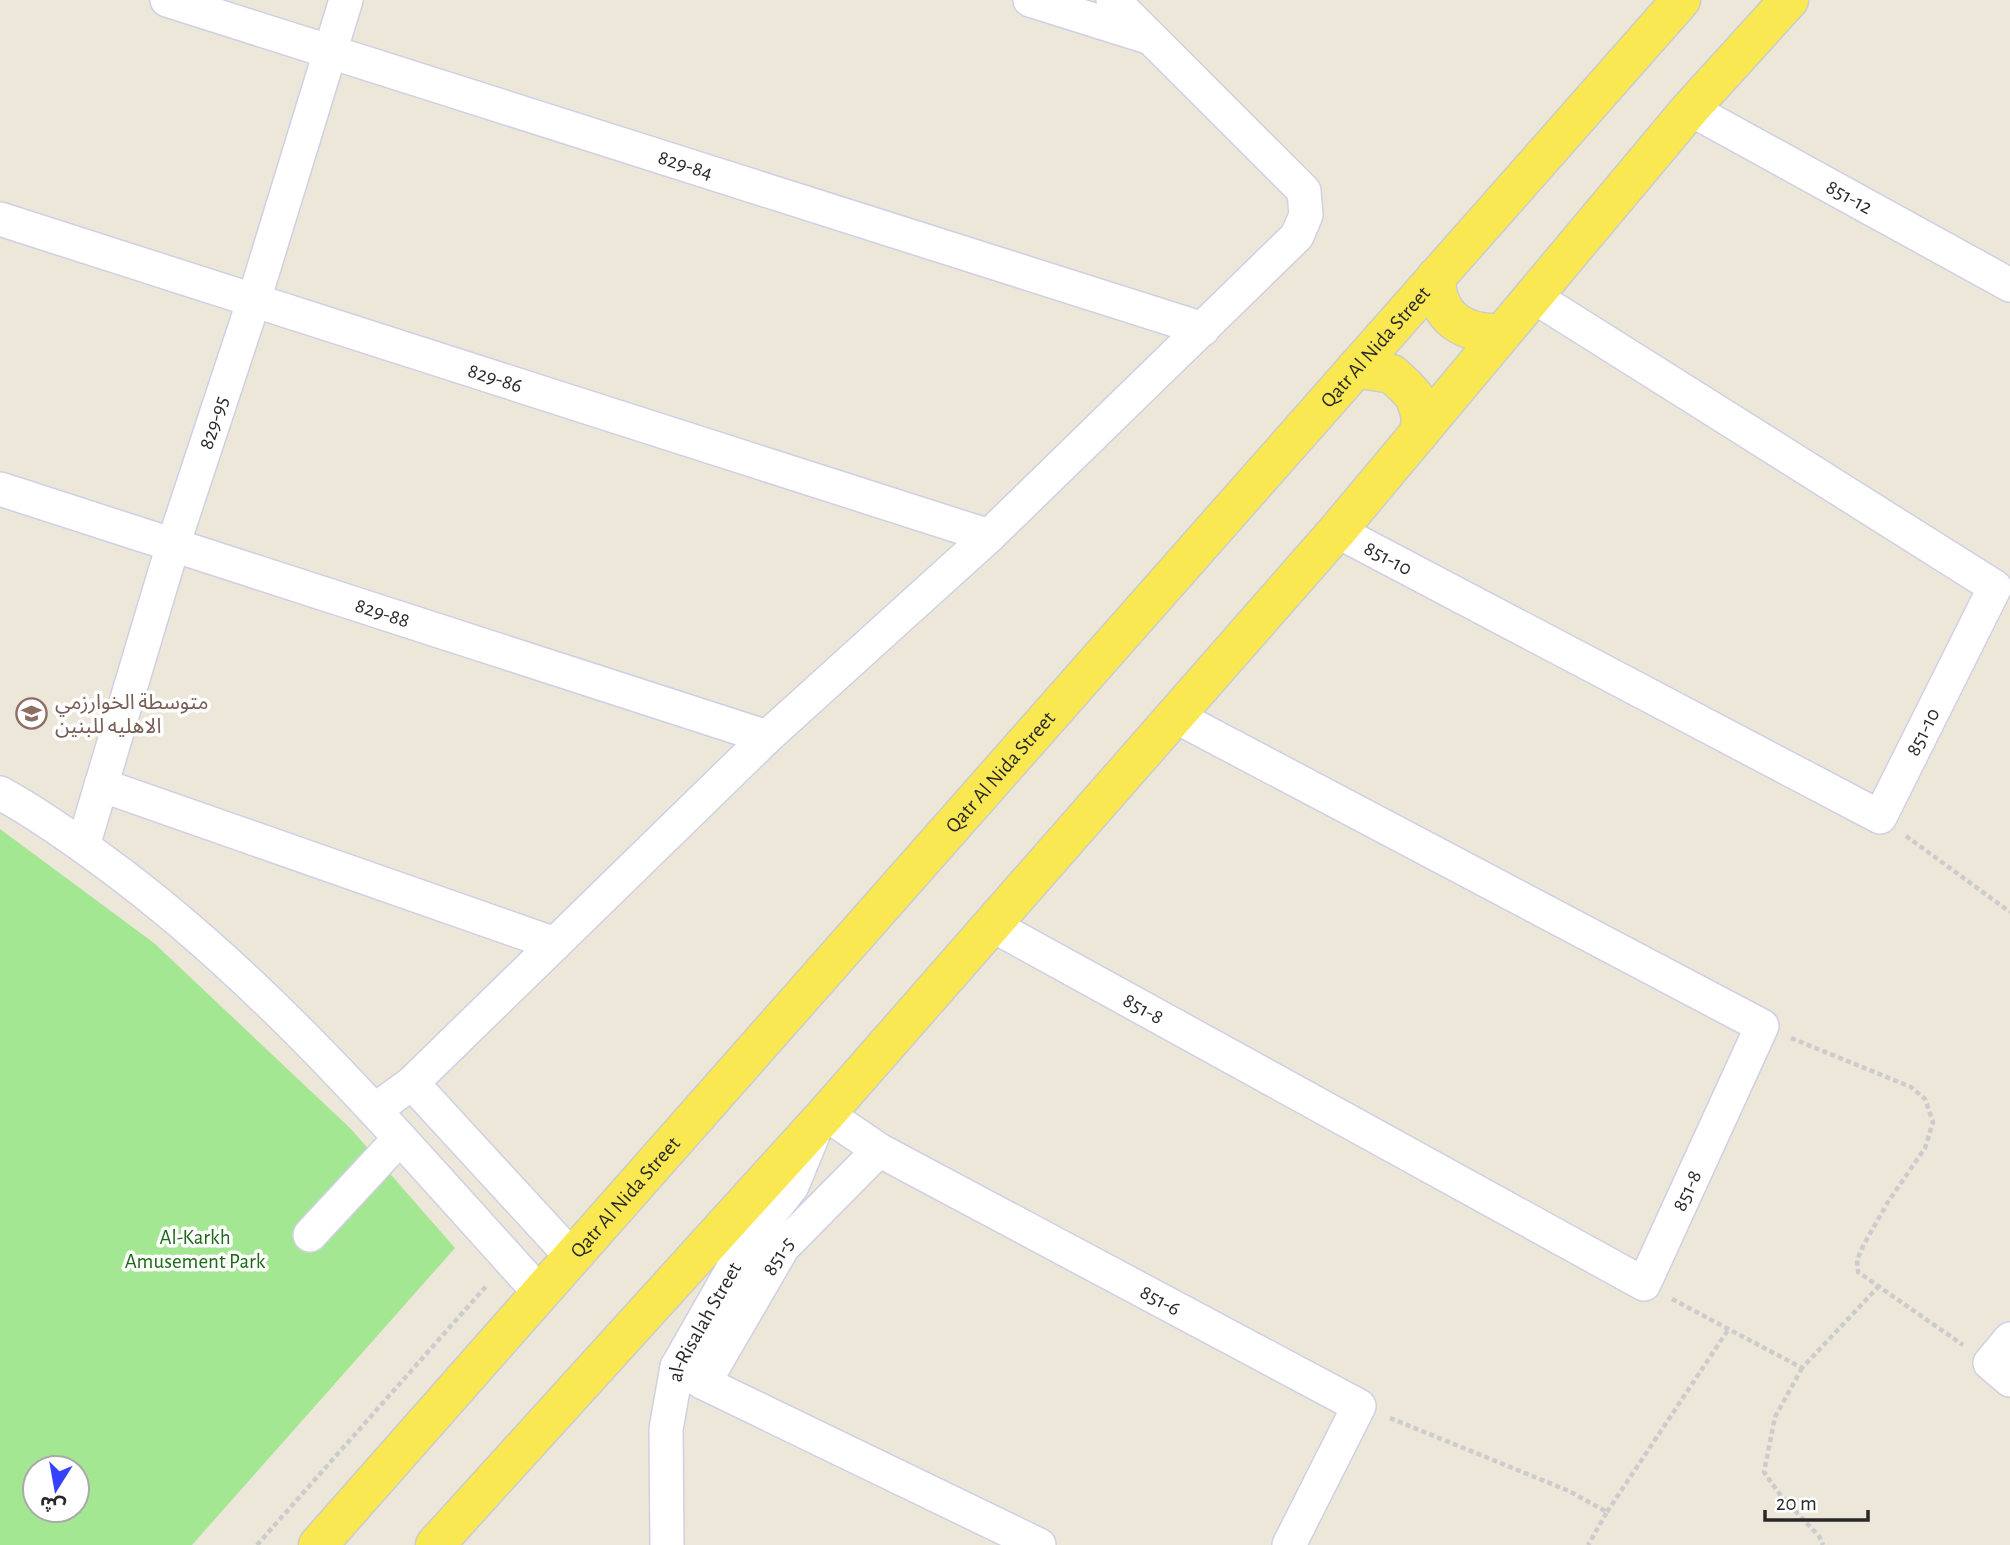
<svg xmlns="http://www.w3.org/2000/svg" width="2010" height="1545" font-family="'Alegreya Sans','Noto Sans Arabic',sans-serif">
  <rect width="100%" height="100%" fill="#ede7da"/>
  <!-- green -->
  <path fill="#a4e792" fill-rule="evenodd" d="M0 829 154 943 351 1129 455 1248 192 1545H0ZM35 1468H77V1510H35Z"/>
  <g fill="none" stroke-linecap="round" stroke-linejoin="round">
    <defs>
      <g id="minor">
        <path id="s1" d="M167 0 1203 329"/>
        <polyline points="1030,0 1148,37"/>
        <path id="s2" d="M1690 109 2010 285"/>
        <path id="s3" d="M0 219 989 536"/>
        <path id="s4" d="M0 489 767 737"/>
        <path id="s5" d="M1337 531 1880 817 1995 587 1533 296"/>
        <polyline points="101,785 555,944"/>
        <path d="M0 793C37 813 72 838 106 863 271 984 403 1143 540 1293"/>
        <path id="s6" d="M83 846 173 545 254 300 346 0"/>
        <path id="s7" d="M992 925 1644 1284 1762 1026 1175 716"/>
        <polyline points="412,1083 572,1257"/>
        <polyline points="375,1110 412,1083 767,737 989,536 1297,236 1306,215 1304,191 1113,0"/>
        <path id="s8" d="M826 1114 879 1150 1359 1406 1289 1545"/>
        <polyline points="310,1235 400,1138"/>
        <polyline points="2010,1339 1990,1363 2010,1380"/>
        <polyline points="677,1367 704,1383 1039,1545"/>
        <path id="s9" d="M704 1383 783 1247 879 1150"/>
        <path id="s10" d="M667 1545 666 1429 677 1367 748 1242 792 1186 813 1135"/>
      </g>
      <g id="major">
        <path d="M1436 277C1436 318 1464 335 1502 333"/>
        <polyline points="1356,368 1392,374 1405,386 1415,397 1421,417 1419,433"/>
        <path id="s11" d="M318 1545 1681 0"/>
        <polyline points="435,1545 826,1114 1337,531 1690,109 1789,0"/>
      </g>
    </defs>
    <!-- minor casing -->
    <use href="#minor" stroke="#cfd0e3" stroke-width="36"/>
    <!-- major casing -->
    <use href="#major" stroke="#ccc" stroke-width="41"/>
    <!-- path -->
    <g stroke="#ccc" stroke-width="4.5" stroke-dasharray="5 3.5" stroke-linecap="butt">
      <polyline points="1906,836 2010,912"/>
      <polyline points="1791,1038 1911,1087 1925,1099 1933,1122 1925,1148 1888,1202 1864,1244 1857,1260 1858,1272 1963,1345"/>
      <polyline points="1672,1299 1802,1368 1878,1287"/>
      <polyline points="1802,1368 1775,1417 1764,1472 1781,1496 1819,1536 1823,1545"/>
      <polyline points="1390,1418 1569,1491 1607,1512 1588,1545"/>
      <polyline points="1607,1512 1728,1330"/>
      <polyline points="257,1545 488,1284"/>
    </g>
    <!-- minor -->
    <use href="#minor" stroke="#fff" stroke-width="33"/>
    <!-- major -->
    <use href="#major" stroke="#fae852" stroke-width="38"/>
  </g>
  <!-- icons -->
  <defs>
    <symbol id="school-ring" viewBox="-11 -11 22 22"><circle r="9.5" fill="#fff" stroke="#8d6e63" stroke-width="1.5"/><path d="M0-5L7-2L0 1L-7-2ZM-4 1L0 2.5L4 1V4Q0 6-4 4Z" fill="#8d6e63"/></symbol>
  </defs>
  <g fill-rule="evenodd">
    <use href="#school-ring" x="14" y="696" width="35" height="35"/>
  </g>
  <g text-anchor="middle" dominant-baseline="central" stroke-width="7" stroke-linejoin="round" paint-order="stroke">
    <!-- street labels -->
    <g font-size="21" fill="#292929" stroke="#fff">
      <text stroke="none"><textPath href="#s1" startOffset="544">829-84</textPath></text>
      <text stroke="none"><textPath href="#s2" startOffset="182">851-12</textPath></text>
      <text stroke="none"><textPath href="#s11" startOffset="1598">Qatr Al Nida Street</textPath></text>
      <text stroke="none"><textPath href="#s3" startOffset="520">829-86</textPath></text>
      <text stroke="none"><textPath href="#s6" startOffset="443">829-95</textPath></text>
      <text stroke="none"><textPath href="#s5" startOffset="58">851-10</textPath></text>
      <text stroke="none"><textPath href="#s4" startOffset="402">829-88</textPath></text>
      <text stroke="none"><textPath href="#s5" startOffset="709">851-10</textPath></text>
      <text stroke="none"><textPath href="#s11" startOffset="1031">Qatr Al Nida Street</textPath></text>
      <text stroke="none"><textPath href="#s7" startOffset="173">851-8</textPath></text>
      <text stroke="none"><textPath href="#s7" startOffset="847">851-8</textPath></text>
      <text stroke="none"><textPath href="#s11" startOffset="464">Qatr Al Nida Street</textPath></text>
      <text stroke="none"><textPath href="#s9" startOffset="147">851-5</textPath></text>
      <text stroke="none"><textPath href="#s8" startOffset="383">851-6</textPath></text>
      <text stroke="none"><textPath href="#s10" startOffset="231">al-Risalah Street</textPath></text>
    </g>
    <!-- education labels -->
    <g font-size="21" fill="#785e54" stroke="#fff" text-anchor="start">
      <text x="55" y="702">متوسطة الخوارزمي<tspan x="55" dy="24">الاهليه للبنين</tspan></text>
    </g>
    <!-- park labels -->
    <g font-size="21" fill="#1c6a15" stroke="#fff">
      <text x="195" y="1237">Al-Karkh<tspan x="195" dy="24">Amusement Park</tspan></text>
    </g>
  </g>
  <!-- north arrow -->
  <g transform="translate(56 1489) rotate(191)"><circle r="33" fill="#ffffff" stroke="#a9a9a9" stroke-width="2"/>
  <path d="M0-5L12 26L0 18L-12 26Z" fill="#3441ff"/>
  <text y="-10" font-size="19" font-weight="bold" text-anchor="middle" fill="#292929">ش</text>
  </g>
  <!-- scale -->
  <path d="M1765 1510v10h103v-10" fill="none" stroke="#292929" stroke-width="3.5"/>
  <text x="1776" y="1510" font-size="21" fill="#292929" stroke="#ffffff" stroke-width="5" paint-order="stroke">20 m</text>
</svg>
